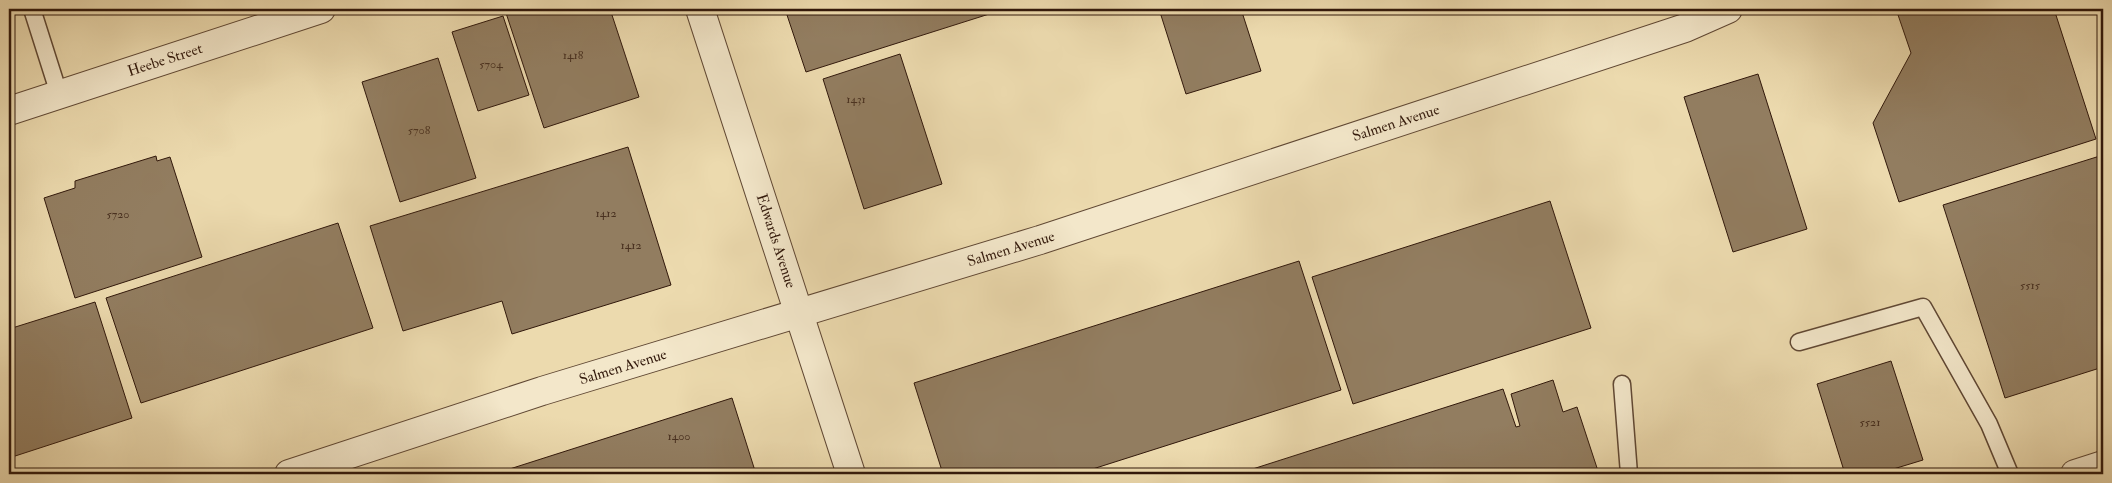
<svg xmlns="http://www.w3.org/2000/svg" width="2112" height="483" font-family="'IM FELL Double Pica',serif">
  <rect width="100%" height="100%" fill="#ecdaae"/>
  <filter id="stains"><feTurbulence type="fractalNoise" baseFrequency=".004" numOctaves="4"/><feColorMatrix values="0 0 0 0 .2 0 0 0 0 .09 0 0 0 0 .02 0 0 0 .5 -.17"/></filter>
  <radialGradient id="worn" r=".72"><stop offset=".6" stop-color="#630" stop-opacity="0"/><stop offset="1" stop-color="#630" stop-opacity=".3"/></radialGradient>
  <!-- building -->
  <g fill="#927d60" stroke="#31180b">
    <polygon points="519,9 610,9 639,97 544,128 506,13"/>
    <polygon points="785,9 1005,9 806,72"/>
    <polygon points="1159,9 1241,9 1261,71 1186,94"/>
    <polygon points="1896,9 2054,9 2096,139 1899,202 1873,123 1911,53"/>
    <polygon points="503,16 529,95 478,111 452,32"/>
    <polygon points="900,54 942,184 864,209 823,79"/>
    <polygon points="438,58 476,178 400,202 362,82"/>
    <polygon points="1758,74 1807,229 1733,252 1684,97"/>
    <polygon points="628,147 671,285 512,334 502,301 403,331 370,226"/>
    <polygon points="2103,155 2103,367 2005,398 1943,205"/>
    <polygon points="156,156 157,161 170,157 202,257 75,298 44,198 75,188 75,181"/>
    <polygon points="1550,201 1591,328 1353,404 1312,277"/>
    <polygon points="338,223 373,328 141,403 106,298"/>
    <polygon points="1299,261 1341,390 1077,474 943,474 914,383"/>
    <polygon points="95,302 132,418 9,458 9,329"/>
    <polygon points="1891,361 1923,460 1877,474 1845,474 1817,384"/>
    <polygon points="1553,380 1563,412 1577,407 1599,474 1237,474 1503,389 1516,427 1520,426 1511,394"/>
    <polygon points="732,398 756,474 494,474"/>
  </g>
  <g fill="none" stroke-linecap="round" stroke-linejoin="round">
    <defs>
      <g id="service">
        <polyline points="32,9 59,94"/>
        <polyline points="1799,342 1923,307 1989,424 2010,474"/>
        <polyline points="1622,384 1629,474"/>
      </g>
      <g id="minor">
        <polyline points="9,111 321,9"/>
        <polyline points="289,474 542,391 1040,240 1685,28 1728,9"/>
        <polyline points="2075,474 2103,465"/>
      </g>
      <polyline id="tertiary" points="700,9 851,474"/>
    </defs>
    <!-- service casing -->
    <use href="#service" stroke="#604834" stroke-width="19"/>
    <!-- minor casing -->
    <use href="#minor" stroke="#604834" stroke-width="30"/>
    <!-- tertiary casing -->
    <use href="#tertiary" stroke="#604834" stroke-width="30"/>
    <!-- service -->
    <use href="#service" stroke="#f3e7ca" stroke-width="16"/>
    <!-- minor -->
    <use href="#minor" stroke="#f3e7ca" stroke-width="28"/>
    <!-- tertiary -->
    <use href="#tertiary" stroke="#f3e7ca" stroke-width="28"/>
  </g>
  <g text-anchor="middle" dominant-baseline="central" stroke-width="4" stroke-linejoin="round" paint-order="stroke">
    <!-- number labels -->
    <g font-size="12" fill="#493120">
      <text x="573" y="55">1418</text>
      <text x="491" y="64">5704</text>
      <text x="856" y="99">1431</text>
      <text x="419" y="130">5708</text>
      <text x="606" y="213">1412</text>
      <text x="118" y="214">5720</text>
      <text x="631" y="245">1412</text>
      <text x="2030" y="285">5515</text>
      <text x="1870" y="422">5521</text>
      <text x="679" y="436">1400</text>
    </g>
    <!-- street labels -->
    <g font-size="15" fill="#31180b" stroke="#f3e7ca">
      <text transform="translate(165 60) rotate(-18)">Heebe Street</text>
      <text transform="translate(1396 123) rotate(-18)">Salmen Avenue</text>
      <text transform="translate(776 241) rotate(72)">Edwards Avenue</text>
      <text transform="translate(1011 249) rotate(-17)">Salmen Avenue</text>
      <text transform="translate(623 367) rotate(-17)">Salmen Avenue</text>
    </g>
  </g>
  <!-- margin -->
  <rect width="2112" height="483" fill="none" stroke="#ecdaae" stroke-width="30"/>
  <rect x="10" y="10" width="2092" height="463" fill="none" stroke="#31180b" stroke-width="2.5"/>
  <rect x="15" y="15" width="2082" height="453" fill="none" stroke="#31180b"/>
  <rect width="100%" height="100%" filter="url(#stains)"/>
  <rect width="100%" height="100%" fill="url(#worn)"/>
</svg>
